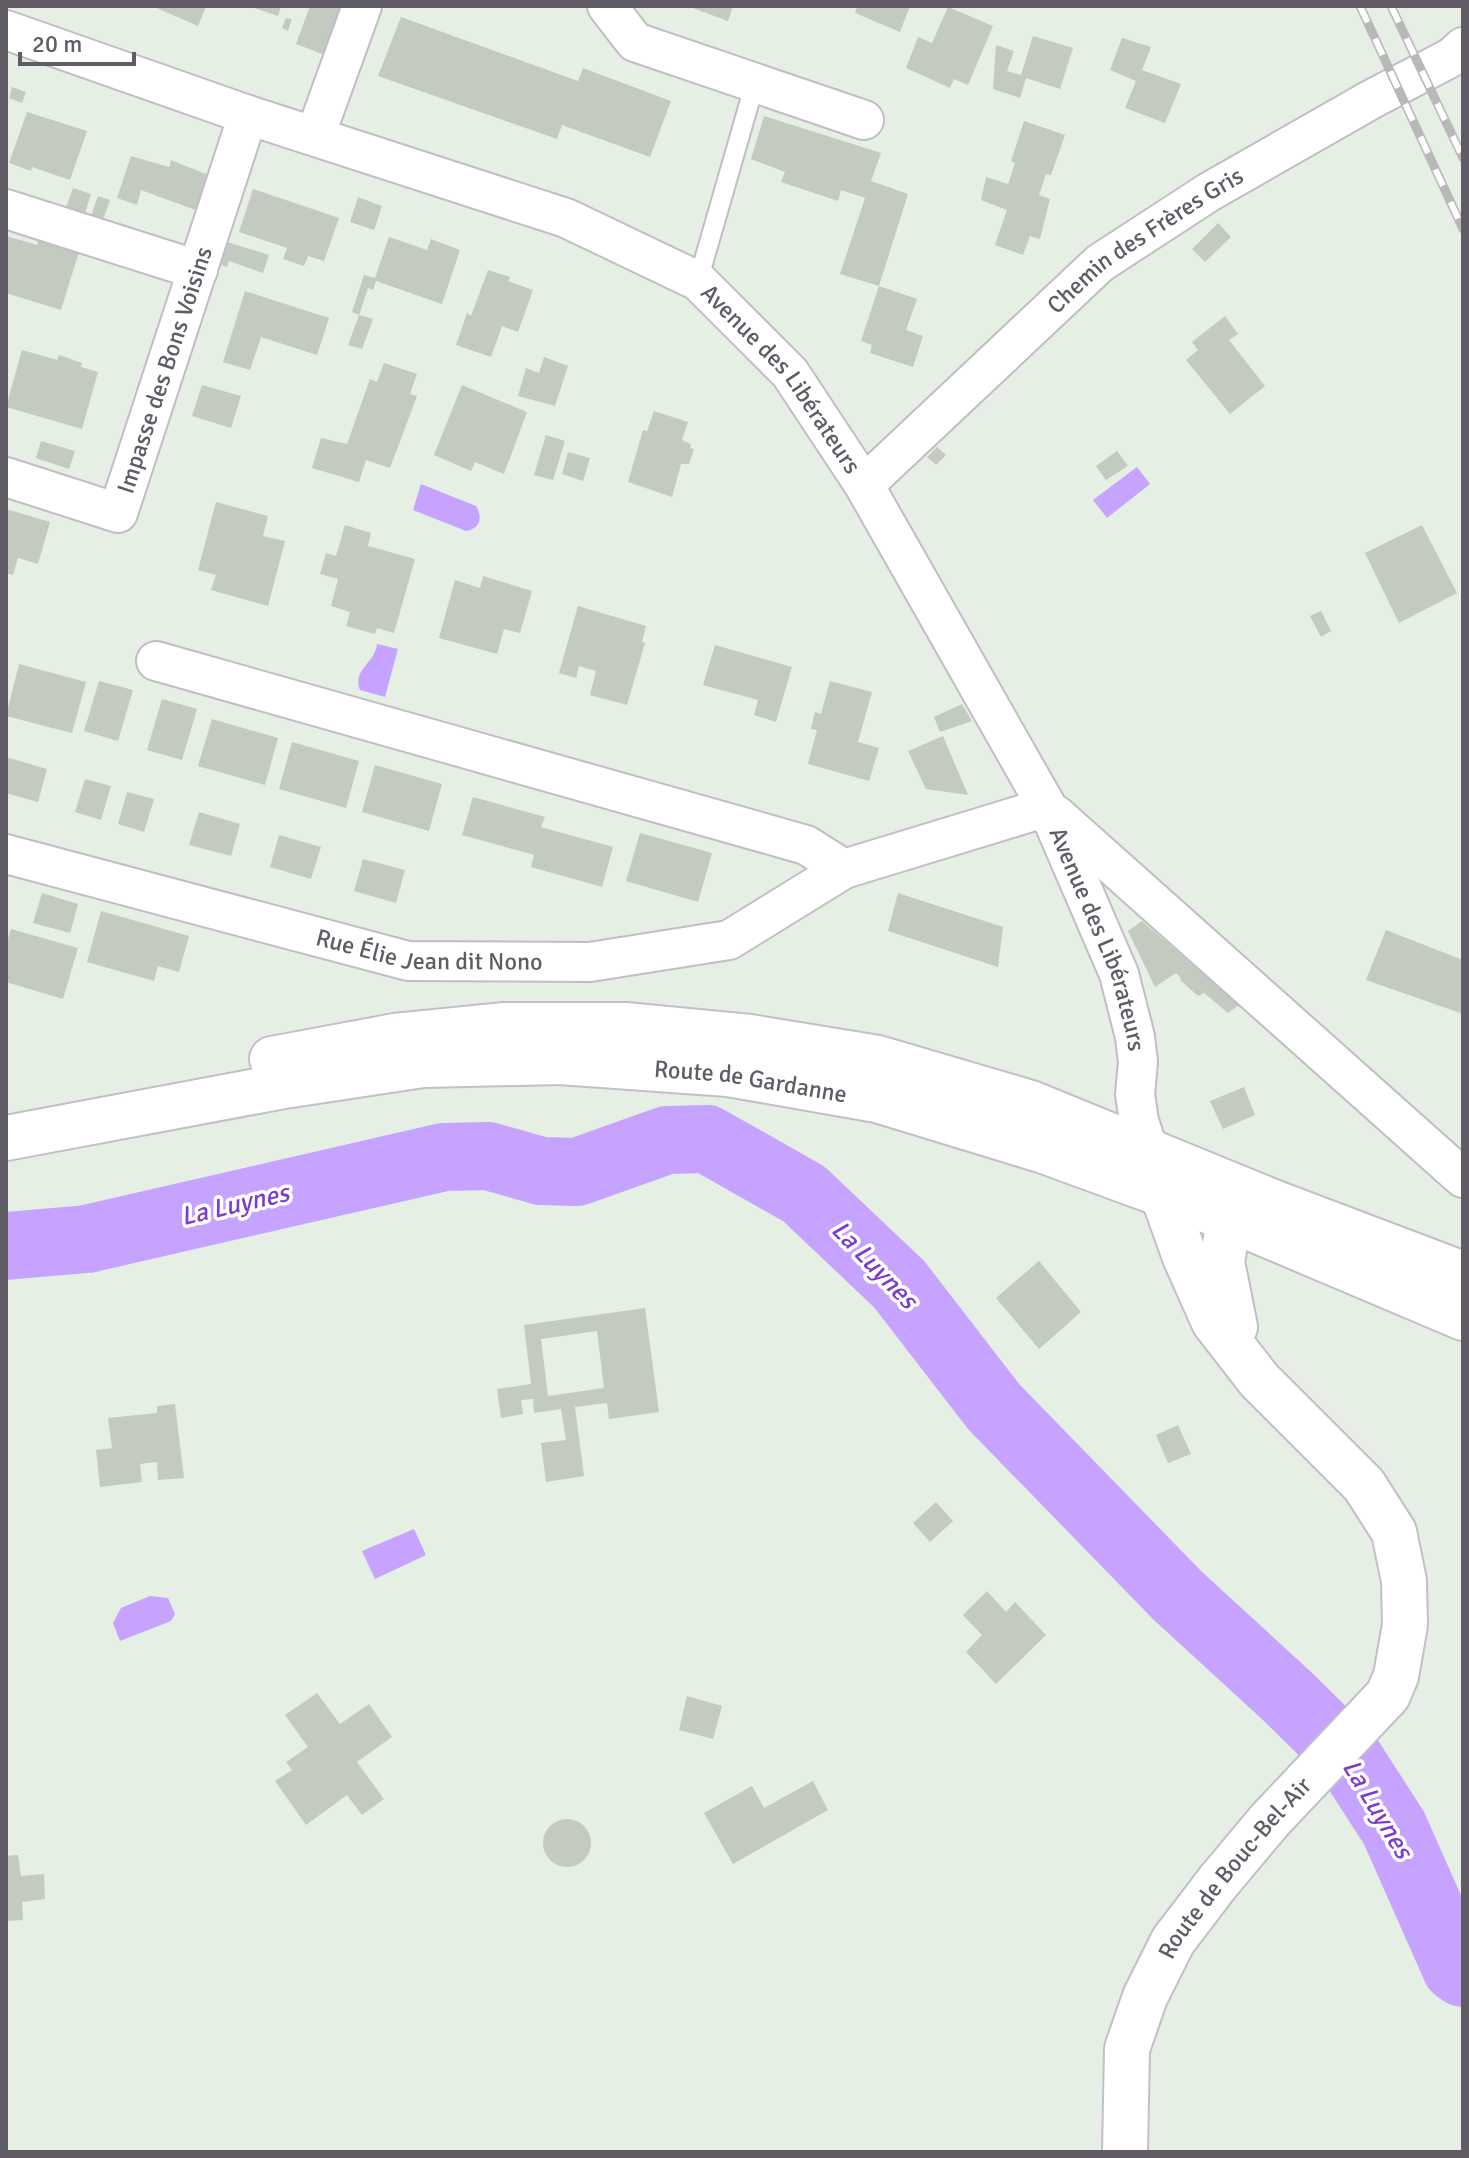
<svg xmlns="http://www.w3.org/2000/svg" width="1469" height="2158" font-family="Signika,sans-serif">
  <rect width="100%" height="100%" fill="#e6efe3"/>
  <!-- water -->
  <g fill="#c5a3ff">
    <polygon points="1137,467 1150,484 1107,518 1093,500"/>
    <path d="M421 484 476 506C483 517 480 529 466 531L413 510Z"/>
    <path d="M377 644 398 649 385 697 360 690C352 669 375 664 377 644Z"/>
    <polygon points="414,1529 426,1555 375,1579 362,1551"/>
    <polygon points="150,1596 168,1598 175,1614 171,1621 120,1641 113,1623 121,1608"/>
  </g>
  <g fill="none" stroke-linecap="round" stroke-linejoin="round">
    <!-- river -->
    <polyline stroke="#c5a3ff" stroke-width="68" points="6,1246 87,1239 444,1157 488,1156 541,1171 577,1172 667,1140 707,1139 804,1194 899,1284 994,1407 1178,1596 1287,1696 1347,1755 1394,1828 1456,1968 1463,1973"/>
  </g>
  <!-- building -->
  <g fill="#c3cac0" fill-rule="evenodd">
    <polygon points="152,6 206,6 198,26"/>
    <polygon points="249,6 281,6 278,16"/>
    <polygon points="310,6 344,6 325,55 296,44"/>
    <polygon points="687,6 733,6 728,21"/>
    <polygon points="857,6 910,6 900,32 855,13"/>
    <polygon points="948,7 993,26 968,85 954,79 950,88 906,68 918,37 932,43"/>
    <polygon points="401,17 578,81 583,68 671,101 650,157 562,125 557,139 378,76"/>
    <polygon points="286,18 292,19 288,31 282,28"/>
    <polygon points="1033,36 1073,48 1060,89 1026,78 1020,98 993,89 996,45 1014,51 1007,71 1021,75"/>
    <polygon points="1122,38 1151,47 1142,70 1181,84 1165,123 1125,108 1136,81 1110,70"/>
    <polygon points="12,87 26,92 22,103 9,98"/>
    <polygon points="27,112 87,131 70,180 32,167 31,171 9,163"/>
    <polygon points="764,116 881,153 871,181 908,194 879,286 917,299 906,330 923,336 913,367 870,353 872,345 861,341 879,286 840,274 865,198 841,190 838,201 781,182 785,172 751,159"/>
    <polygon points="1024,121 1065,135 1051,175 1046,174 1039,195 1050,199 1040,239 1030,236 1023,255 995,245 1007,210 981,200 986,177 1008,184 1015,163 1011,161"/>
    <polygon points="131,156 169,167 171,160 213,177 201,212 141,190 137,205 117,198"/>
    <polygon points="73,188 91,194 81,225 62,219"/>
    <polygon points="253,189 339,218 324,261 308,256 304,266 283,259 287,248 239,232"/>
    <polygon points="98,196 110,200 99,231 87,227"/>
    <polygon points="358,197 382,206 374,230 350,222"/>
    <polygon points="1218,223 1231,237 1205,262 1192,249"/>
    <polygon points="6,236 37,245 38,239 79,252 61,310 6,293"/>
    <polygon points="389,237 427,250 431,239 460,250 442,304 376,281 373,290 368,288 359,315 352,312 364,275 375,278"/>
    <polygon points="224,241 269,255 263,273 229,261 227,267 221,265 223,259 220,258"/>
    <polygon points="488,270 510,277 508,281 533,290 518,332 502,326 491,357 456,345 467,313 471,316"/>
    <polygon points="245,291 329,318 317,355 261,337 250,370 223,362"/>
    <polygon points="359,315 373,319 362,349 348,345"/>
    <polygon points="1225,316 1238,334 1229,340 1265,386 1230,414 1186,360 1198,350 1192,342"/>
    <polygon points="22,350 57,360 59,355 82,363 81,367 98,372 82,429 6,407"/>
    <polygon points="544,357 568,366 555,406 518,396 526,368 539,373"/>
    <polygon points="384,363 417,374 410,394 417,396 390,468 366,460 359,482 312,468 321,438 347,444 370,379 377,382"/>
    <polygon points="202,385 241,396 231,428 192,416"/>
    <polygon points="462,385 527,412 504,474 475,462 471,471 434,455"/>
    <polygon points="654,411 688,422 682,440 691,444 690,448 694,449 689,464 681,464 672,497 628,482 643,430 647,431"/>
    <polygon points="546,435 565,441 553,480 534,475"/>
    <polygon points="41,441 75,451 69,469 36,458"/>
    <polygon points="937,447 946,455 936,465 927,457"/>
    <polygon points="1117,451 1128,466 1106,480 1096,466"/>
    <polygon points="568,452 590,458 583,481 562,474"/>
    <polygon points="216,502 268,516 263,536 285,541 268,606 211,590 216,575 198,570"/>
    <polygon points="6,509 50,522 38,564 18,558 13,575 6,573"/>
    <polygon points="345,525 371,533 368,546 415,559 394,633 377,628 375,634 346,626 350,612 331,606 338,579 320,574 326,553 336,556"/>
    <polygon points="1422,525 1457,593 1399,623 1365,553"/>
    <polygon points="483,576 532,591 520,633 504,629 497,654 439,638 455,580 480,588"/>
    <polygon points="578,606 646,626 642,642 645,643 627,705 590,695 596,671 579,666 576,678 559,673"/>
    <polygon points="1321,611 1331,631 1321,637 1310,616"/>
    <polygon points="715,645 792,667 776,722 754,715 758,700 703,685"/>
    <polygon points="19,664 86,682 72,733 6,716"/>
    <polygon points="99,681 133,690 118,741 84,731"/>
    <polygon points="830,681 872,692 858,742 879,748 869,781 808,764 817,730 811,729 815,712 821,714"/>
    <polygon points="162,699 197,709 182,760 147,750"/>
    <polygon points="962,704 972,721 940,732 934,717"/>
    <polygon points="212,719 278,738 265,785 198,766"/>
    <polygon points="943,736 968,795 926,789 908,751"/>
    <polygon points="292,742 359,761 346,808 279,789"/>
    <polygon points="6,757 47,769 38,802 6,793"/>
    <polygon points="375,765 442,784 429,831 362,812"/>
    <polygon points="85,779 111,786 101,820 75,812"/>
    <polygon points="127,792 154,799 144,832 118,824"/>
    <polygon points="473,797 545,817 541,827 613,847 602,887 531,867 534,855 462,835"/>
    <polygon points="199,812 240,824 231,856 189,845"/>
    <polygon points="640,833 712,853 698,902 626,881"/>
    <polygon points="279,835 321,847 311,879 270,867"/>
    <polygon points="363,859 405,870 396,903 354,891"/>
    <polygon points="42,893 78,904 70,933 33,923"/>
    <polygon points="898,893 1003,927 998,967 888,931"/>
    <polygon points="101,911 189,936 179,972 158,966 154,981 87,962"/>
    <polygon points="1142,921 1239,1005 1228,1013 1204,993 1198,996 1180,980 1181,978 1176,973 1155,987 1128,931"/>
    <polygon points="11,929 78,948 63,999 6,982 6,945"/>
    <polygon points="1386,930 1463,960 1463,1014 1366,980"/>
    <polygon points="1244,1087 1255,1115 1223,1129 1210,1101"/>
    <polygon points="1039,1261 1081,1312 1039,1349 996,1298"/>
    <path d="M645 1308 659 1412 609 1419 607 1403 575 1407 584 1476 546 1482 541 1443 566 1440 561 1409 534 1413 533 1399 521 1400 523 1414 501 1418 499 1404 497 1389 531 1384 524 1325ZM597 1331 604 1388 548 1396 541 1339Z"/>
    <polygon points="175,1404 184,1478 158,1480 157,1462 140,1464 142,1482 100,1487 96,1450 112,1448 108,1418 157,1413 157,1406"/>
    <polygon points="1178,1425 1191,1454 1168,1463 1156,1435"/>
    <polygon points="936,1502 953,1521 930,1542 913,1523"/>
    <polygon points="987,1591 1006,1612 1015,1602 1046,1635 996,1684 966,1652 982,1635 963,1615"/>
    <polygon points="317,1693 340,1724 369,1704 392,1737 357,1762 384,1799 362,1815 347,1795 306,1825 275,1781 292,1770 286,1762 308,1747 285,1715"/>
    <polygon points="687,1696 722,1706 713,1739 679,1730"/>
    <polygon points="813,1781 828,1810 733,1864 704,1813 752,1786 764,1808"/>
    <circle cx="567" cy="1843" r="24"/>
    <polygon points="18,1855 21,1876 44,1874 45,1899 22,1902 23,1920 6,1921 6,1856"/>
  </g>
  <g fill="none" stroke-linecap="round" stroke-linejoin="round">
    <defs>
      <polyline id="lane" points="698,281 755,83"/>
      <g id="street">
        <polyline points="607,6 635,42 864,120"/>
        <path id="s1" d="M6 30 248 115 566 218 698 281 790 373 864 485 1047 807 1119 974 1135 1037 1138 1062 1135 1094 1139 1121 1148 1149"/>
        <polyline points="315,136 362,6"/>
        <polyline points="6,209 198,270"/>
        <path id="s2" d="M6 477 118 513 248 115"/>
        <path id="s3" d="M864 485 1100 263 1209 192 1372 99 1452 57 1463 47"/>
        <polyline points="156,661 806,845 844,869"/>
        <polyline points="1056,815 1463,1178"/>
        <path id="s4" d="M6 854 408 961 590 962 729 940 844 869 1047 807"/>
      </g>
      <g id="secondary">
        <polyline points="272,1059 395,1036 505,1025 625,1025 750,1037 878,1058 1031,1103 1273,1202 1463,1274"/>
        <path id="s5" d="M6 1138 284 1086 423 1065 560 1062 728 1074 877 1100 1044 1151 1227 1218 1463 1318"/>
        <polyline points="1234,1190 1222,1262 1235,1327"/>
        <path id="s6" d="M1125 2152 1127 2049 1145 1997 1173 1941 1218 1882 1270 1820 1388 1695 1396 1676 1405 1625 1404 1581 1394 1532 1364 1485 1259 1380 1214 1322 1185 1257 1156 1176"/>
      </g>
    </defs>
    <!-- lane casing -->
    <use href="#lane" stroke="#c2bdc5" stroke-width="22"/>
    <!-- street casing -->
    <use href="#street" stroke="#c2bdc5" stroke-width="42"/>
    <!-- secondary casing -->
    <use href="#secondary" stroke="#c3bec7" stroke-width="48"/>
    <!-- lane -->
    <use href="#lane" stroke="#fff" stroke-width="18"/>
    <!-- street -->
    <use href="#street" stroke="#fff" stroke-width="38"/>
    <!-- secondary -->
    <use href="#secondary" stroke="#fff" stroke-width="44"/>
    <defs>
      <g id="rail">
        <polyline points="1360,6 1463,229"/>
        <polyline points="1391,6 1463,158"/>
      </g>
    </defs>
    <!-- rail casing -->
    <use href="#rail" stroke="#b9b8b9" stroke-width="9"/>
    <!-- rail -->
    <use href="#rail" stroke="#fff" stroke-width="6" stroke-dasharray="18" stroke-linecap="butt"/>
  </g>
  <g text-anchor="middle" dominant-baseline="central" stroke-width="7" stroke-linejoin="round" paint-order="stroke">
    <!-- street labels -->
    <g font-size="24" fill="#605b65" stroke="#fff">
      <text stroke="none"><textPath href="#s3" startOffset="374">Chemin des Frères Gris</textPath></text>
      <text stroke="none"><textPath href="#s2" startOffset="268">Impasse des Bons Voisins</textPath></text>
      <text stroke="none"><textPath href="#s1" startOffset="866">Avenue des Libérateurs</textPath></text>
      <text stroke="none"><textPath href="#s1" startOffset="1514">Avenue des Libérateurs</textPath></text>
      <text stroke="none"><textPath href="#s4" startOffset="436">Rue Élie Jean dit Nono</textPath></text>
      <text stroke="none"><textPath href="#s5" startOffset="752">Route de Gardanne</textPath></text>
      <text stroke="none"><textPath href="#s6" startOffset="316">Route de Bouc-Bel-Air</textPath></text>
    </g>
    <!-- water labels -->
    <g font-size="26" font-style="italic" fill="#7c3dca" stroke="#fff">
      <text transform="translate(235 1205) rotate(-13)">La Luynes</text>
      <text transform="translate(874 1265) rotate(46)">La Luynes</text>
      <text transform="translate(1377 1809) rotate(59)">La Luynes</text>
    </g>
  </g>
  <!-- border -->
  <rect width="1469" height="2158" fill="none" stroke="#605b65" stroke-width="16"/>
  <!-- scale -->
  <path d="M20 52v12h114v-12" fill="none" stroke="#605b65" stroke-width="4"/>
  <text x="32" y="52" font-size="24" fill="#605b65" stroke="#ffffff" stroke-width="6" paint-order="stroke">20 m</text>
</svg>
